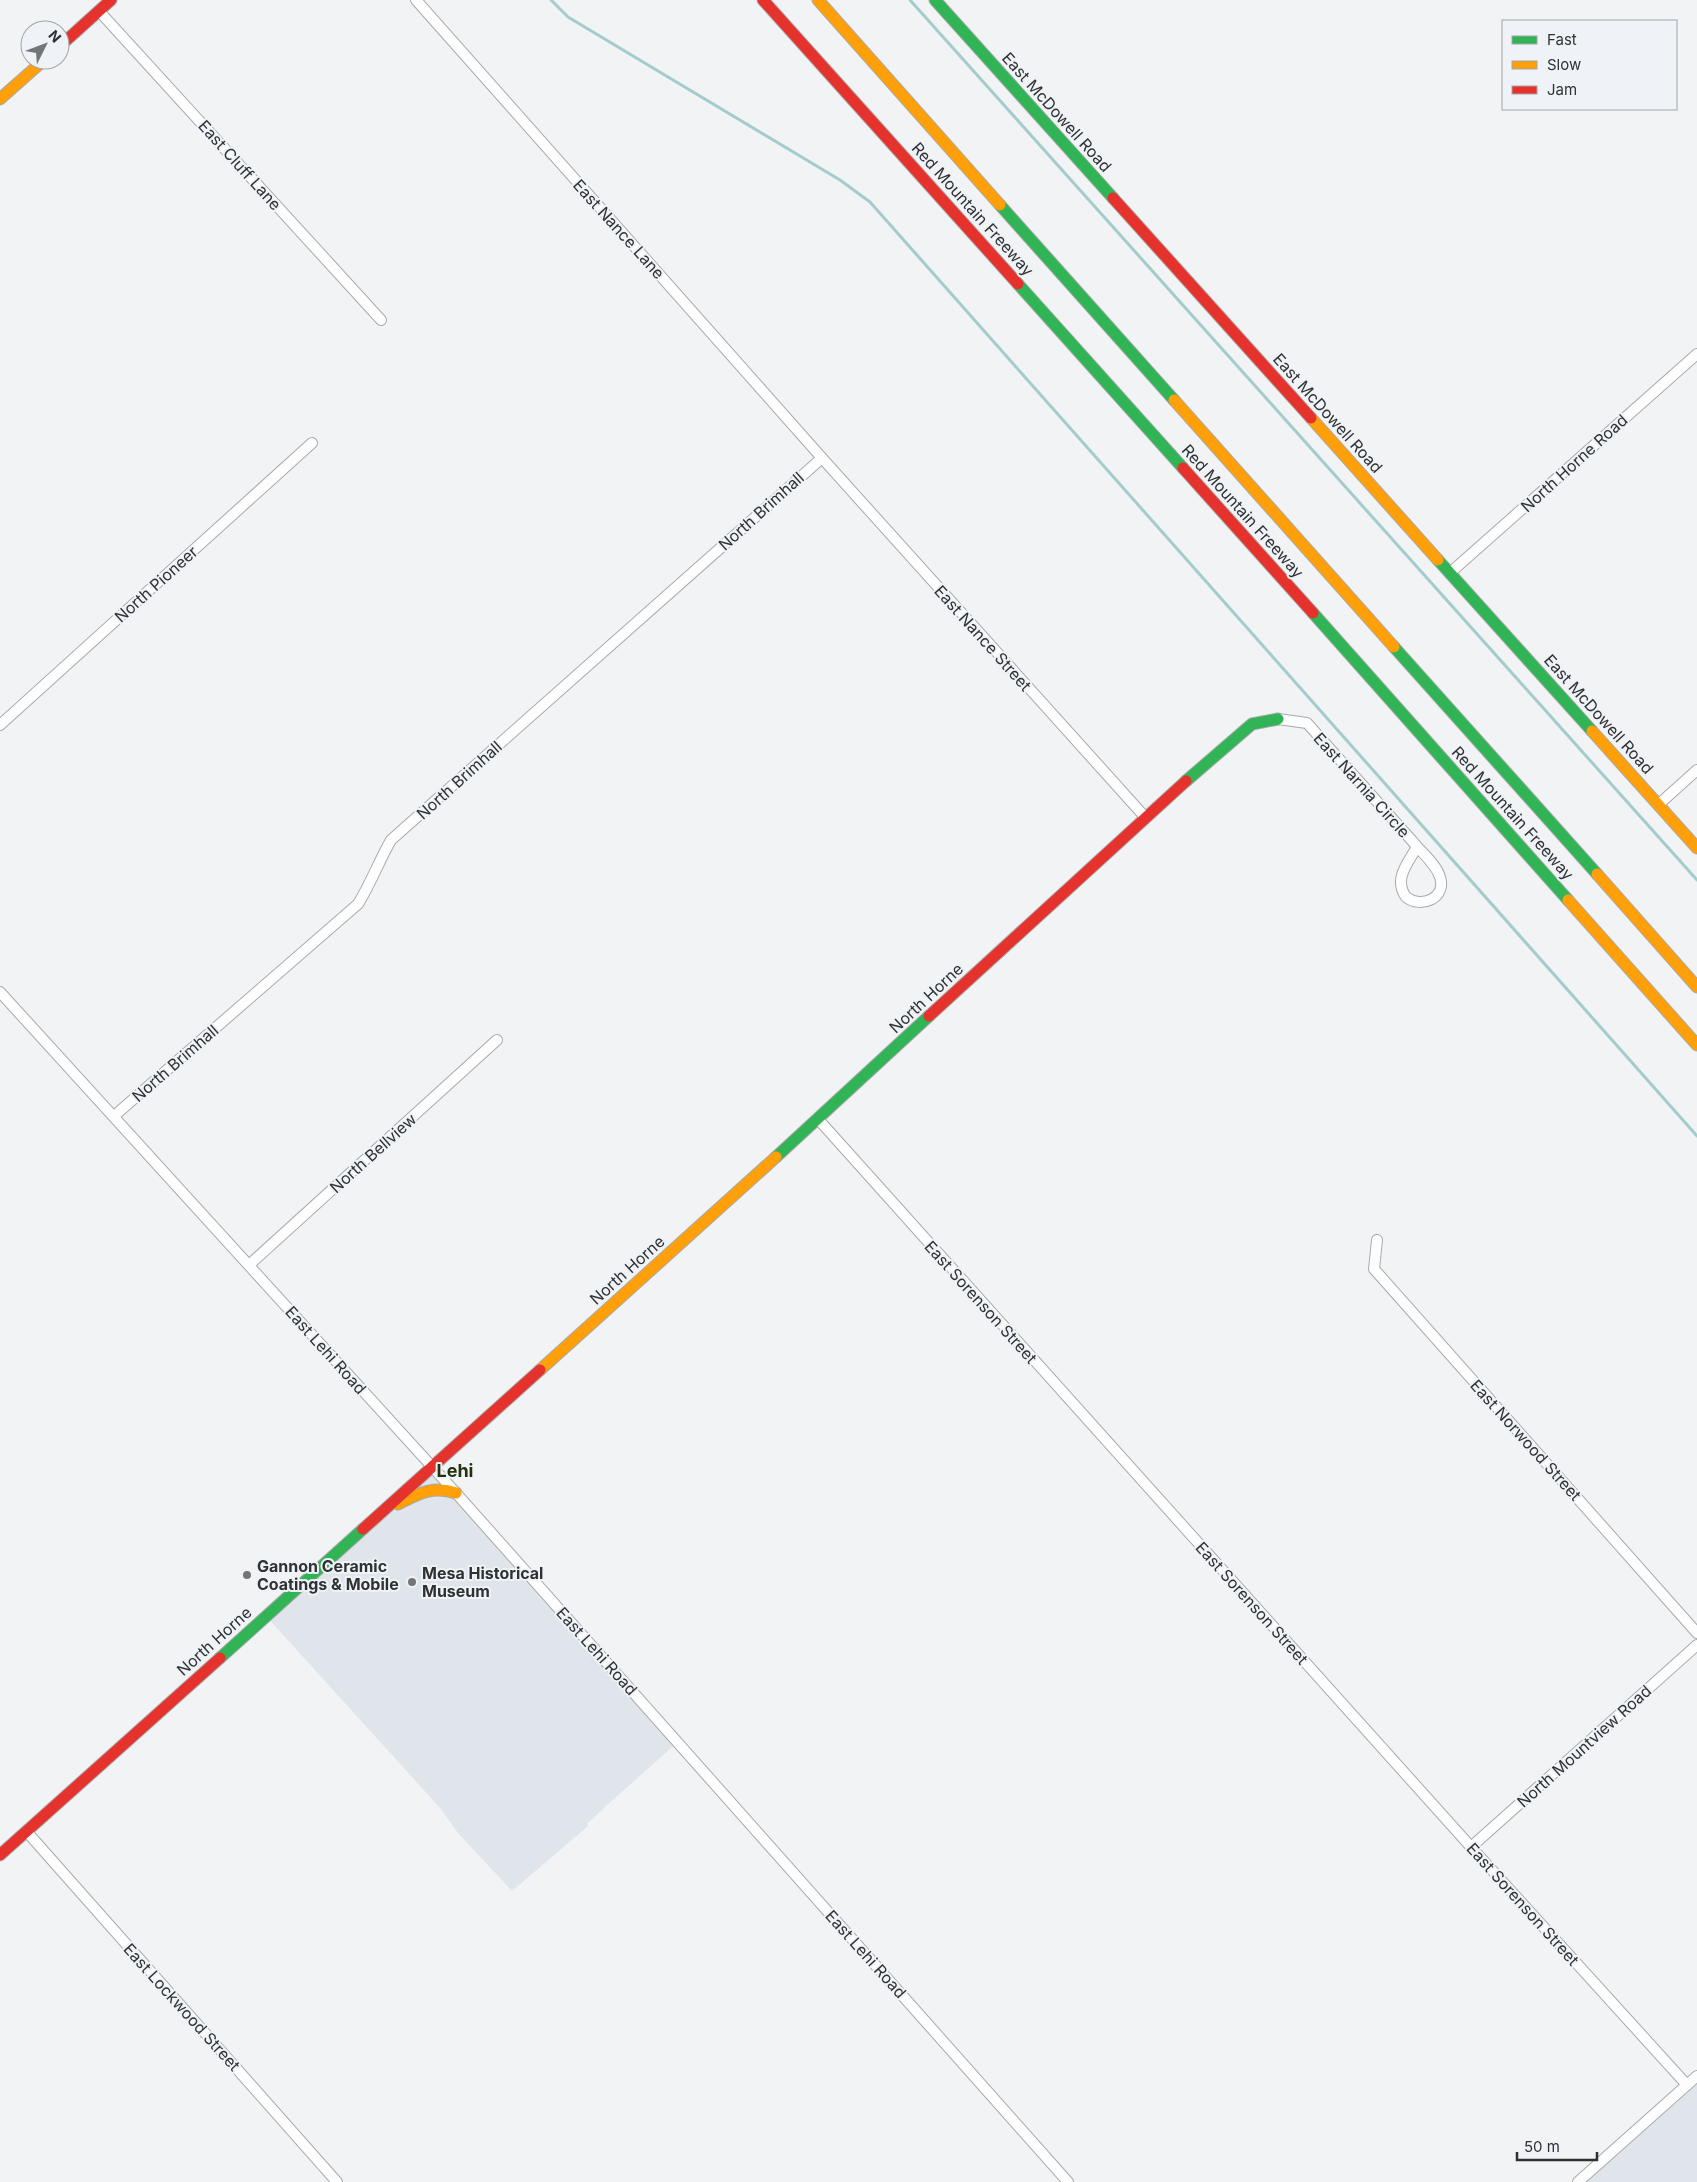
<svg xmlns="http://www.w3.org/2000/svg" width="1697" height="2182" font-family="Inter,sans-serif">
  <rect width="100%" height="100%" fill="#f1f3f5"/>
  <!-- built -->
  <g fill="#dfe5eb">
    <polygon points="432,1467 678,1742 607,1805 587,1824 588,1826 512,1891 458,1833 441,1809 266,1616"/>
    <polygon points="1697,2076 1697,2182 1578,2182"/>
  </g>
  <g fill="none" stroke-linecap="round" stroke-linejoin="round">
    <!-- stream -->
    <g stroke="#a4cccb" stroke-width="3">
      <polyline points="551,0 568,17 840,180 870,202 1697,1136"/>
      <polyline points="910,0 1697,880"/>
    </g>
    <defs>
      <g id="street">
        <polyline points="416,0 822,458 1145,817"/>
        <polyline points="99,11 381,320"/>
        <polyline points="1451,572 1697,354"/>
        <path d="M1278 719 1307 723 1414 843C1422 853 1436 864 1440 877 1447 898 1421 909 1406 897 1393 879 1408 863 1417 847"/>
        <polyline points="0,725 312,443"/>
        <polyline points="1658,805 1697,770"/>
        <polyline points="0,992 456,1493 1068,2182"/>
        <path d="M114 1116 358 904C371 883 379 861 391 840L822 458"/>
        <polyline points="818,1119 1471,1847 1687,2085"/>
        <polyline points="1377,1240 1374,1269 1697,1633"/>
        <polyline points="249,1265 497,1040"/>
        <polyline points="27,1832 337,2182"/>
        <polyline points="1471,1847 1697,1645"/>
        <polyline points="1578,2182 1697,2076"/>
      </g>
      <g id="fast">
        <polyline points="935,0 1113,198"/>
        <polyline points="1000,205 1174,400"/>
        <polyline points="1018,284 1183,468"/>
        <polyline points="1438,560 1592,731"/>
        <polyline points="1313,613 1568,900"/>
        <polyline points="1394,647 1597,874"/>
        <polyline points="1186,781 1252,724 1278,719"/>
        <polyline points="776,1157 929,1016"/>
        <polyline points="220,1658 363,1529"/>
      </g>
      <g id="slow">
        <polyline points="818,0 1000,205"/>
        <polyline points="0,99 44,60"/>
        <polyline points="1174,400 1394,647"/>
        <polyline points="1311,418 1438,560"/>
        <polyline points="1592,731 1697,848"/>
        <polyline points="1597,874 1697,987"/>
        <polyline points="1568,900 1697,1045"/>
        <polyline points="540,1370 776,1157"/>
        <path d="M398 1504C418 1494 433 1485 456 1493"/>
      </g>
      <g id="jam">
        <polyline points="763,0 1018,284"/>
        <polyline points="60,46 111,0"/>
        <polyline points="1113,198 1311,418"/>
        <polyline points="1183,468 1313,613"/>
        <polyline points="929,1016 1186,781"/>
        <polyline points="363,1529 540,1370"/>
        <polyline points="0,1855 220,1658"/>
      </g>
    </defs>
    <!-- street casing -->
    <use href="#street" stroke="#a8aaab" stroke-width="12"/>
    <!-- fast casing -->
    <use href="#fast" stroke="#a8aaab" stroke-width="13"/>
    <!-- slow casing -->
    <use href="#slow" stroke="#a8aaab" stroke-width="13"/>
    <!-- jam casing -->
    <use href="#jam" stroke="#a8aaab" stroke-width="13"/>
    <!-- street -->
    <use href="#street" stroke="#fdfdfe" stroke-width="10"/>
    <!-- fast -->
    <use href="#fast" stroke="#30b455" stroke-width="11"/>
    <!-- slow -->
    <use href="#slow" stroke="#ff9f0a" stroke-width="11"/>
    <!-- jam -->
    <use href="#jam" stroke="#e5322d" stroke-width="11"/>
  </g>
  <!-- markers -->
  <g fill="#737576" stroke="#eff3f7" stroke-width="2">
    <circle cx="247" cy="1575" r="5"/>
    <circle cx="412" cy="1582" r="5"/>
  </g>
  <g text-anchor="middle" dominant-baseline="central" stroke-width="4" stroke-linejoin="round" paint-order="stroke">
    <!-- street labels -->
    <g font-size="16" fill="#2f3132" stroke="#eff3f7">
      <text transform="translate(1057 112) rotate(48)">East McDowell Road</text>
      <text transform="translate(240 165) rotate(48)">East Cluff Lane</text>
      <text transform="translate(973 209) rotate(48)">Red Mountain Freeway</text>
      <text transform="translate(619 229) rotate(48)">East Nance Lane</text>
      <text transform="translate(1328 413) rotate(48)">East McDowell Road</text>
      <text transform="translate(1574 463) rotate(-42)">North Horne Road</text>
      <text transform="translate(761 511) rotate(-42)">North Brimhall</text>
      <text transform="translate(1243 511) rotate(48)">Red Mountain Freeway</text>
      <text transform="translate(156 584) rotate(-42)">North Pioneer</text>
      <text transform="translate(983 638) rotate(48)">East Nance Street</text>
      <text transform="translate(1599 714) rotate(48)">East McDowell Road</text>
      <text transform="translate(459 780) rotate(-42)">North Brimhall</text>
      <text transform="translate(1362 785) rotate(48)">East Narnia Circle</text>
      <text transform="translate(1513 813) rotate(48)">Red Mountain Freeway</text>
      <text transform="translate(926 998) rotate(-43)">North Horne</text>
      <text transform="translate(175 1063) rotate(-41)">North Brimhall</text>
      <text transform="translate(373 1153) rotate(-42)">North Bellview</text>
      <text transform="translate(627 1270) rotate(-42)">North Horne</text>
      <text transform="translate(981 1302) rotate(48)">East Sorenson Street</text>
      <text transform="translate(326 1350) rotate(48)">East Lehi Road</text>
      <text transform="translate(1526 1440) rotate(48)">East Norwood Street</text>
      <text transform="translate(1252 1603) rotate(48)">East Sorenson Street</text>
      <text transform="translate(214 1641) rotate(-42)">North Horne</text>
      <text transform="translate(597 1651) rotate(48)">East Lehi Road</text>
      <text transform="translate(1584 1746) rotate(-42)">North Mountview Road</text>
      <text transform="translate(1523 1904) rotate(48)">East Sorenson Street</text>
      <text transform="translate(866 1954) rotate(48)">East Lehi Road</text>
      <text transform="translate(182 2007) rotate(48)">East Lockwood Street</text>
    </g>
    <!-- poi labels -->
    <g font-size="16" font-weight="bold" fill="#2f3132" stroke="#eff3f7" text-anchor="start">
      <text x="257" y="1566">Gannon Ceramic<tspan x="257" dy="18">Coatings &amp; Mobile</tspan></text>
      <text x="422" y="1573">Mesa Historical<tspan x="422" dy="18">Museum</tspan></text>
    </g>
    <!-- neighbourhood labels -->
    <g font-size="18" font-weight="bold" fill="#26310b" stroke="#eff3f7">
      <text x="455" y="1470">Lehi</text>
    </g>
  </g>
  <!-- legend -->
  <rect x="1502" y="20" width="175" height="90" fill="#eff3f7" stroke="#a2a5a8"/>
  <rect x="1512" y="36" width="25" height="8" fill="#30b455" stroke="#a2a5a8"/>
  <text x="1547" y="45" font-size="15" fill="#2f3132">Fast</text>
  <rect x="1512" y="61" width="25" height="8" fill="#ff9f0a" stroke="#a2a5a8"/>
  <text x="1547" y="70" font-size="15" fill="#2f3132">Slow</text>
  <rect x="1512" y="86" width="25" height="8" fill="#e5322d" stroke="#a2a5a8"/>
  <text x="1547" y="95" font-size="15" fill="#2f3132">Jam</text>
  <!-- north arrow -->
  <g transform="translate(45 45) rotate(48)"><circle r="24" fill="#eff3f7" stroke="#a2a5a8"/>
  <path d="M0-4L9 19L0 12L-9 19Z" fill="#737576"/>
  <text y="-8" font-size="14" font-weight="bold" text-anchor="middle" fill="#2f3132">N</text>
  </g>
  <!-- scale -->
  <path d="M1517 2152v8h80v-8" fill="none" stroke="#2f3132" stroke-width="2.5"/>
  <text x="1524" y="2152" font-size="15" fill="#2f3132" stroke="#eff3f7" stroke-width="4" paint-order="stroke">50 m</text>
</svg>
